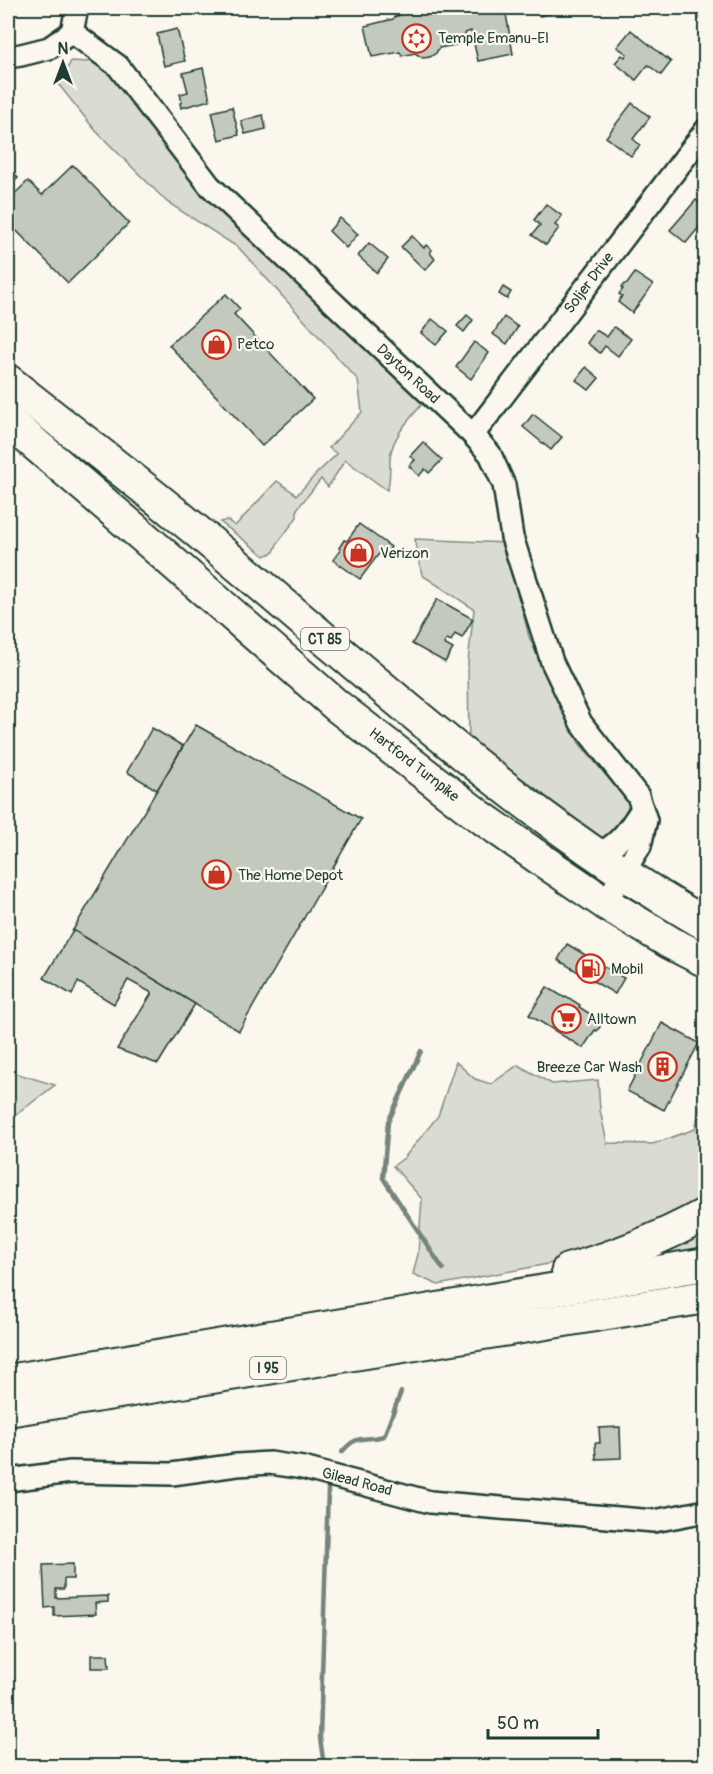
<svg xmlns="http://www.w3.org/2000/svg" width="713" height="1774" font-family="Pangolin,sans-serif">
  <rect width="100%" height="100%" fill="#fbf7ec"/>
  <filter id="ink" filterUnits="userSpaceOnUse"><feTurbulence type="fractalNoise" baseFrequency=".0167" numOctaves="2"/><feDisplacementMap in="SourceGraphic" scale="12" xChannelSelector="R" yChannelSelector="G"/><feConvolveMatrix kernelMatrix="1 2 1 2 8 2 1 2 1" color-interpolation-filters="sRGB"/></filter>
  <g filter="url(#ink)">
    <!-- green -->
    <g fill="#dbdcd1" stroke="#7d8c82" stroke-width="1.5">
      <path d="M93 53 115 71 155 133 195 186 423 403C411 418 396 432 391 452 388 465 392 478 387 490L345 460 328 487 321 479 297 509V517L277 544 274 552 265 556 220 522 227 520 235 526 277 481 297 495 316 474 337 454 329 448 362 412 358 380 239 248 167 202 95 130 59 85 71 61 88 62Z"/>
      <polygon points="415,539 506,543 529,637 579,743 629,803 630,812 608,840 599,842 469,742 468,662 474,609 422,575"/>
      <polygon points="456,1062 475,1079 491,1084 518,1065 552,1084 598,1080 600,1110 607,1143 653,1144 695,1129 702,1096 705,1093 705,1205 558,1262 438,1285 413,1274 418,1254 422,1199 393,1166 404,1158 438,1116"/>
      <polygon points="8,1071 55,1085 8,1121"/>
      <polygon points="705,1226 705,1247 658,1256 658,1249"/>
    </g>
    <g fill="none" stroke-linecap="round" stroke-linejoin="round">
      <!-- stream -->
      <g stroke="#74847b" stroke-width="4.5">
        <polyline points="421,1051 388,1122 383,1178 443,1269"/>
        <path d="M342 1452C358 1433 363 1442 384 1436L401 1392"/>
        <polyline points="324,1766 320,1738 328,1489"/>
      </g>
    </g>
    <!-- building -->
    <g fill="#c4c9be" stroke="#1f3d34" stroke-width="1.5">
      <polygon points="127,8 146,8 147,10 128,14"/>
      <polygon points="399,8 505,8 513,54 478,61 471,31 465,33 467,43 439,48 436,53 430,57 423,58 415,53 402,56 400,52 372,57 365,26 393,19 394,17 400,15"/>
      <polygon points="549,8 550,14 540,16 538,9"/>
      <polygon points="177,29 185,61 164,66 157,34"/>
      <polygon points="631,30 671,62 661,75 648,65 636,80 615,63 622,55 625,57 627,54 617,47"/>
      <polygon points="203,68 210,100 181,108 180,103 182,102 180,94 188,92 183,73"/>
      <polygon points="632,103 650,117 633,139 640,145 631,156 606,137"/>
      <polygon points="232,107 239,135 219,140 212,112"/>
      <polygon points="263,115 266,129 245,134 241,121"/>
      <polygon points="73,165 129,223 68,283 9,223 8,220 8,200 28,181 42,195"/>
      <polygon points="8,166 18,178 8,188"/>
      <polygon points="696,200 706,208 706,219 686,243 670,230"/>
      <polygon points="546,204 562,216 555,225 559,228 546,245 532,235 540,225 534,220"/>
      <polygon points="340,218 358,234 346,248 329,231"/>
      <polygon points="412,236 424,248 426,245 432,250 430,253 435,259 425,270 401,247"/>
      <polygon points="369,243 388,259 377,273 358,256"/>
      <polygon points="635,273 653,285 632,313 618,302 622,296 619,294 623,289 621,288 624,284 627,284"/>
      <polygon points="503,287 511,292 507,299 499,294"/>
      <polygon points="226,294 240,309 234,314 313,399 262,446 169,345"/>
      <polygon points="467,315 473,320 464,332 457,326"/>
      <polygon points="504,317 518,327 507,344 493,334"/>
      <polygon points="432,319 448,331 436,345 421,333"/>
      <polygon points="614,327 631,339 618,356 605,346 600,353 587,343 596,330 607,337"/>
      <polygon points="474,342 489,353 471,379 456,367"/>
      <polygon points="586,367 599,378 589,390 576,380"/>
      <polygon points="533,414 562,437 551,450 523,427"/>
      <polygon points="423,442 442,460 429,473 425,469 419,476 409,466 415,460 410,456"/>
      <polygon points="359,524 391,547 386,555 381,551 360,579 333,560 341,549 339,548 344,540 347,541"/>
      <polygon points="437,599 473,619 462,638 455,634 451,641 447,639 444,644 453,649 445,662 412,644"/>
      <polygon points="196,725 361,819 239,1031 73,930"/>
      <polygon points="152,728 183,746 157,790 127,772"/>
      <polygon points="73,930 195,1004 158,1064 117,1049 152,993 128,980 114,1004 78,982 72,995 44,978"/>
      <polygon points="567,944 624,978 615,994 558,960"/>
      <polygon points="547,987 565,998 566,996 580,1005 579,1007 603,1022 597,1031 595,1030 583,1048 529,1015"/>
      <polygon points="662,1023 699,1043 664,1110 627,1091"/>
      <polygon points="620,1427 621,1458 596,1459 595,1443 600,1443 599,1428"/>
      <polygon points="73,1564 73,1579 64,1579 64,1589 56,1589 56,1598 108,1596 108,1602 95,1603 96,1614 54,1616 54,1607 45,1608 43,1565"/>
      <polygon points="91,1655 108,1655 109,1668 91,1668"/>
    </g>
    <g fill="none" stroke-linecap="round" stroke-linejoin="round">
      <defs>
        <g id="minor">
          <polyline points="72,32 118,66 209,185 473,435 490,454 504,485 512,537 552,662 581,723 638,796 646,820 640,846 605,903"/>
          <polyline points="72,32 77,8"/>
          <polyline points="8,57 21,55 49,48 72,32"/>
          <polyline points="473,435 706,130"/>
          <path d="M598 854C621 843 628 830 642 809"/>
          <polyline points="8,1480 71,1472 172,1474 237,1465 270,1463 303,1468 430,1502 654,1521 706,1511"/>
        </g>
        <g id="highway">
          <path d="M8 381C62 424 117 466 171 510 222 551 271 594 321 636 443 739 566 844 706 924"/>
          <polyline points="8,421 146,539 337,706 478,815 542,860 605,903 671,943 706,961"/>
          <path d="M568 1270C616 1257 662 1238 706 1214"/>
          <polyline points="8,1381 706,1264"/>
          <polyline points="8,1410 706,1297"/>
        </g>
      </defs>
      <!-- minor casing -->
      <use href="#minor" stroke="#1f3d34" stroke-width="26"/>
      <!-- highway casing -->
      <use href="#highway" stroke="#1f3d34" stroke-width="36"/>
      <!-- minor -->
      <use href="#minor" stroke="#fbf7ec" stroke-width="21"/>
      <!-- highway -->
      <use href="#highway" stroke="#fbf7ec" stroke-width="32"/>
    </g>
  </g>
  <!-- icons -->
  <defs>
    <symbol id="synagogue-ring" viewBox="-11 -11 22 22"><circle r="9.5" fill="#fbf7ec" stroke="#c8321e" stroke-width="1.5"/><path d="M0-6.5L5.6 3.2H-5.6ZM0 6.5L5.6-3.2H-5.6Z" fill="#c8321e"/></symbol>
    <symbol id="shop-ring" viewBox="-11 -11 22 22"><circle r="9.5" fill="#fbf7ec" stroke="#c8321e" stroke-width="1.5"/><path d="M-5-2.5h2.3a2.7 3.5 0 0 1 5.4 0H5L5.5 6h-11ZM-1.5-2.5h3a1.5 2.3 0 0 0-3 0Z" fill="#c8321e"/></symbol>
    <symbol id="fuel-ring" viewBox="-11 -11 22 22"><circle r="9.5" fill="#fbf7ec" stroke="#c8321e" stroke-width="1.5"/><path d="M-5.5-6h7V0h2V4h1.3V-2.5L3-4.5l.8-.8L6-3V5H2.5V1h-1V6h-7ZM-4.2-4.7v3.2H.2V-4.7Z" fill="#c8321e"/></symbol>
    <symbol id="supermarket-ring" viewBox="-11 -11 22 22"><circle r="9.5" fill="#fbf7ec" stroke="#c8321e" stroke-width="1.5"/><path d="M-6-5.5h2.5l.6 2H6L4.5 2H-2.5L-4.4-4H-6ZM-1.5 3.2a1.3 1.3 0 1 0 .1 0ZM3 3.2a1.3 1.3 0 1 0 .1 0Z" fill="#c8321e"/></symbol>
    <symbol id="building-ring" viewBox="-11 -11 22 22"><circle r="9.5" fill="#fbf7ec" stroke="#c8321e" stroke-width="1.5"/><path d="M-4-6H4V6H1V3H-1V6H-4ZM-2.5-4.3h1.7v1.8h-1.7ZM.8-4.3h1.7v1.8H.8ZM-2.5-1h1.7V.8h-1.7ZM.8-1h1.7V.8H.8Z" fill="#c8321e"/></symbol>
  </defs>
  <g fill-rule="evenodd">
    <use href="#synagogue-ring" x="400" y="22" width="33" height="33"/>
    <use href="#shop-ring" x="200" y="328" width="33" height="33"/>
    <use href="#shop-ring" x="342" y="536" width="33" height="33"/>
    <use href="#shop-ring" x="200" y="858" width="33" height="33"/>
    <use href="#fuel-ring" x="574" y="952" width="33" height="33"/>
    <use href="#supermarket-ring" x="550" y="1002" width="33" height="33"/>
    <use href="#building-ring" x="646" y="1050" width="33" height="33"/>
  </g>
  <g text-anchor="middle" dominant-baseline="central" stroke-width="4.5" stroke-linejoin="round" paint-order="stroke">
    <!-- shield labels -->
    <g fill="#fbf7ec" stroke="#61756b" stroke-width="1.5">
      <rect x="301" y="628" width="48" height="22" rx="4.5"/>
      <rect x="250" y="1357" width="36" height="22" rx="4.5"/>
    </g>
    <g font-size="14" font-weight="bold" fill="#1f3d34">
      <text x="325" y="639">CT 85</text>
      <text x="268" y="1368">I 95</text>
    </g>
    <!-- poi labels -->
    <g font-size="15" fill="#1f3d34" stroke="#fbf7ec" text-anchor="start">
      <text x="438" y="38">Temple Emanu-El</text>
      <text x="237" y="344">Petco</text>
      <text x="380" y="553">Verizon</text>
      <text x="238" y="875">The Home Depot</text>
      <text x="611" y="969">Mobil</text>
      <text x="587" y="1019">Alltown</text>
      <text x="642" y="1067" text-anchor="end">Breeze Car Wash</text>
    </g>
    <!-- street labels -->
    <g font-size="15" fill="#1f3d34" stroke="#fbf7ec">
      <text transform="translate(589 283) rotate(-53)">Soljer Drive</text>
      <text transform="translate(408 374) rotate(43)">Dayton Road</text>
      <text transform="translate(414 765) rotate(38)">Hartford Turnpike</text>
      <text transform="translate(357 1482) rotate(15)">Gilead Road</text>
    </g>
  </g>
  <!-- margin -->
  <rect width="713" height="1774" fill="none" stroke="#fbf7ec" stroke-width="30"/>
  <rect x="15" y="15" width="683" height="1744" fill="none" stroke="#1f3d34" stroke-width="2" filter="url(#ink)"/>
  <!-- north arrow -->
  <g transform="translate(63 63)" stroke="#fbf7ec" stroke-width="4.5" paint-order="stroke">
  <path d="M0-4.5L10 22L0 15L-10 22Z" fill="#1f3d34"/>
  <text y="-9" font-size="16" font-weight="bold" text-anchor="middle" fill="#1f3d34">N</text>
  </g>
  <!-- scale -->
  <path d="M488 1729v9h110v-9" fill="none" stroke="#1f3d34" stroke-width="3"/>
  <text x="497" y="1729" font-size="18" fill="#1f3d34" stroke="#fbf7ec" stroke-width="4.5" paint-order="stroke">50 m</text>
</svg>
